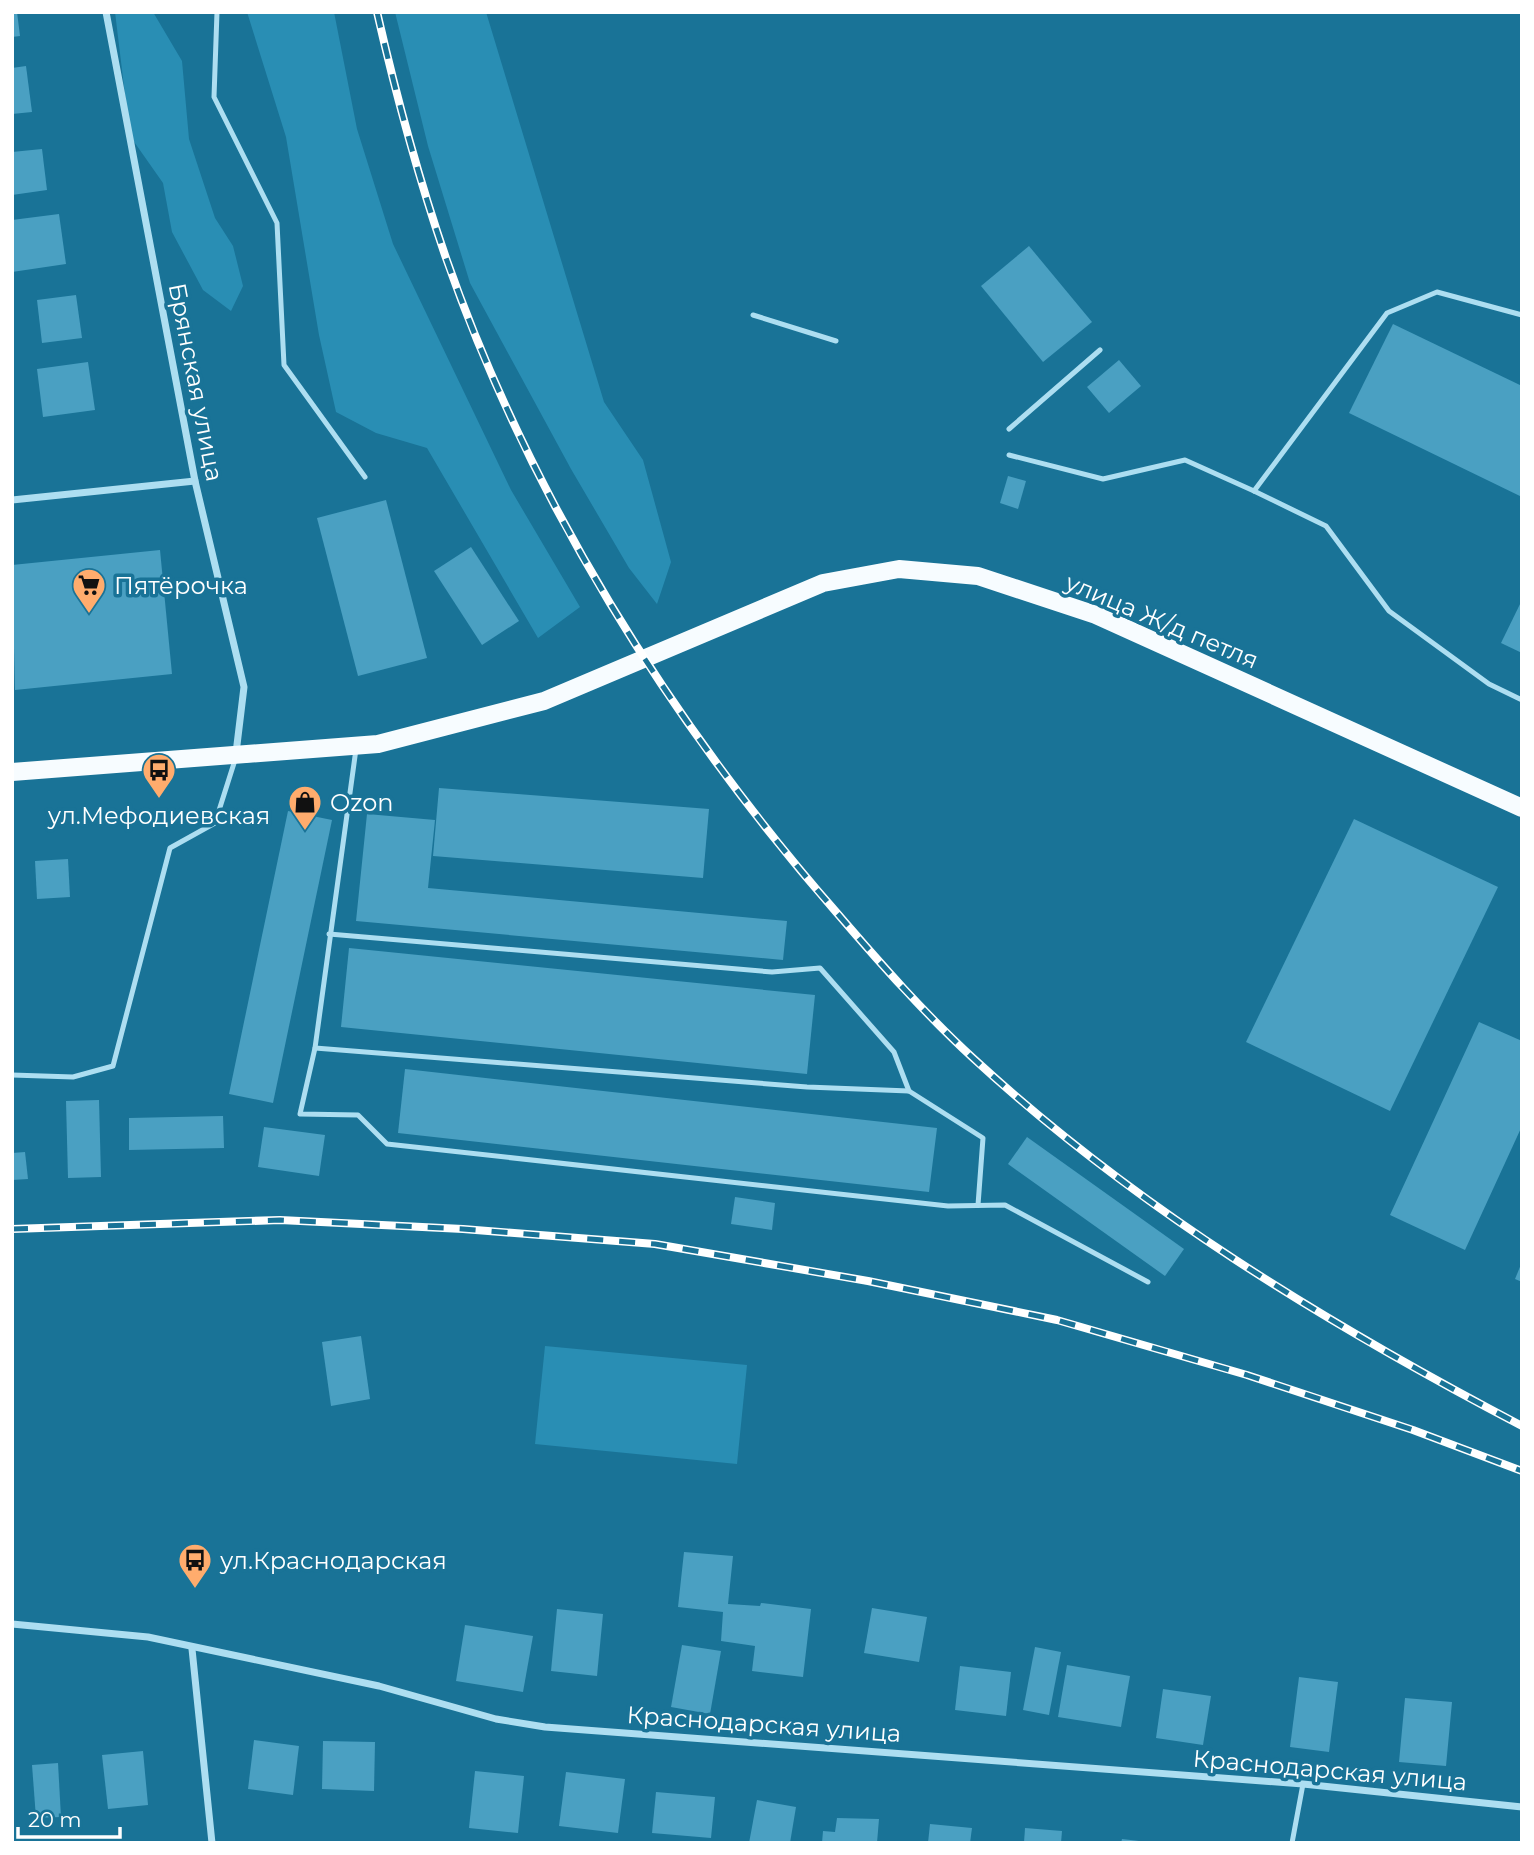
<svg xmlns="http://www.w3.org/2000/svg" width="1534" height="1855" font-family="Montserrat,sans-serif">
  <rect width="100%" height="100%" fill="#197397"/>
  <!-- green -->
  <g fill="#298eb4">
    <polygon points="115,12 153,12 182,61 189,139 215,218 233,246 243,286 231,311 203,290 172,232 163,183 130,136"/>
    <polygon points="247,12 334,12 357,129 393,244 511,490 580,607 538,638 427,448 376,433 336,412 319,335 286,137"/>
    <polygon points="395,12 486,12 604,402 643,460 671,562 657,604 629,568 571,469 470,283 428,146"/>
    <polygon points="545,1346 747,1365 737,1464 535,1444"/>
  </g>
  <!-- building -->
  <g fill="#4aa0c2">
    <polygon points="12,12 17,12 20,36 12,37"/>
    <polygon points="26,66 32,112 12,114 12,68"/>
    <polygon points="42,149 47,190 12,195 12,152"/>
    <polygon points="59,214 66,264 12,272 12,220"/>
    <polygon points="1029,246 1092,322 1043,362 981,286"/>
    <polygon points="76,295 82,338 42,343 37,300"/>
    <polygon points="1393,324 1522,386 1522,497 1349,413"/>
    <polygon points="1119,360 1141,386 1109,413 1087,387"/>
    <polygon points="88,362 95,410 43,417 37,369"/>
    <polygon points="1008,476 1026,481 1018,509 1000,503"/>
    <polygon points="386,500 427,658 358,676 317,518"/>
    <polygon points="471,547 519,621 482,645 434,571"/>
    <polygon points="160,550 172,674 15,690 12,565"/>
    <polygon points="1522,600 1522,653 1501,643"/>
    <polygon points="439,788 709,809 703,878 433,856"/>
    <polygon points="288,811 332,820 273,1103 229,1094"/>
    <polygon points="367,814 435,820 428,888 787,921 783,960 356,921"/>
    <polygon points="1354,819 1498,887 1390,1111 1246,1042"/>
    <polygon points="68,859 70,897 37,899 35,861"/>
    <polygon points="349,948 815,995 807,1074 341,1027"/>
    <polygon points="1479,1022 1522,1041 1522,1126 1465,1250 1390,1215"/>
    <polygon points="405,1069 937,1128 929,1192 398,1133"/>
    <polygon points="99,1100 101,1177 68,1178 66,1101"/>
    <polygon points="223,1116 224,1148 129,1150 129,1118"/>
    <polygon points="264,1127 325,1135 319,1176 258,1167"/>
    <polygon points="1027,1137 1184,1249 1165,1276 1008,1164"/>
    <polygon points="25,1152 28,1179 12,1180 12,1153"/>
    <polygon points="735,1197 775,1203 772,1230 731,1224"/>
    <polygon points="1522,1262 1522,1282 1515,1279"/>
    <polygon points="361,1336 370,1399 331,1406 322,1342"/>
    <polygon points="684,1552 733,1556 728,1604 760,1606 761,1603 811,1609 803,1677 752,1671 755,1646 721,1641 723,1612 678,1607"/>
    <polygon points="872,1608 927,1617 919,1662 864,1653"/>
    <polygon points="557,1609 603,1614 597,1676 551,1671"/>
    <polygon points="465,1625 533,1636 523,1692 456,1681"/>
    <polygon points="682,1645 721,1651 710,1714 671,1707"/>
    <polygon points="1035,1647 1061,1652 1049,1715 1023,1710"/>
    <polygon points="1067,1665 1130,1676 1121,1727 1058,1717"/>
    <polygon points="960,1666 1011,1672 1006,1716 955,1710"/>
    <polygon points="1299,1677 1338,1682 1329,1752 1290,1747"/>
    <polygon points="1163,1689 1211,1696 1203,1745 1156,1738"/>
    <polygon points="1405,1698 1452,1702 1446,1766 1399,1762"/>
    <polygon points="254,1740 299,1746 293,1795 248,1789"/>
    <polygon points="323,1741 375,1742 374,1791 322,1789"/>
    <polygon points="143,1751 148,1805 108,1809 102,1755"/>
    <polygon points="58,1763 61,1817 36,1818 32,1765"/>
    <polygon points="475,1771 524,1776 518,1833 469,1828"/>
    <polygon points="566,1772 625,1779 618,1833 559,1826"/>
    <polygon points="656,1792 715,1797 711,1838 652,1833"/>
    <polygon points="757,1800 796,1807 790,1843 749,1843"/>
    <polygon points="837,1818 879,1819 877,1843 822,1843 823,1831 835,1832"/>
    <polygon points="930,1824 972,1828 970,1843 928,1843"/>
    <polygon points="1025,1828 1062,1831 1061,1843 1024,1843"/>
    <polygon points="1122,1839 1139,1841 1138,1843 1121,1843"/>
  </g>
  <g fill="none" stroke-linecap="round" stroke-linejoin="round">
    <!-- lane -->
    <g stroke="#addef1" stroke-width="5">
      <polyline points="217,12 214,97 277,223 284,365 365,477"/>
      <polyline points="753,315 836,341"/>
      <polyline points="1009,429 1100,350"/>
      <polyline points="1009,455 1103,479 1185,460 1254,491 1326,526 1389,611 1489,684 1522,700"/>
      <polyline points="1254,491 1387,313 1437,292 1522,315"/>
      <polyline points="356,749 315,1048 300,1114 358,1115 387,1144 948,1206 1005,1205 1148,1282"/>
      <polyline points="329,934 772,972 820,968 894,1052 909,1091"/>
      <polyline points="315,1048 807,1087 909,1091 983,1138 978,1205"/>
      <polyline points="12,1075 73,1077 113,1066 170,848 215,823 235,760"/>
      <polyline points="1292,1843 1303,1784"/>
    </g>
    <!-- street -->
    <g stroke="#addef1" stroke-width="7">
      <polyline points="106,12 195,481 244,687 236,753"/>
      <polyline points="12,500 195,481"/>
      <polyline points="12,1624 148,1637 379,1686 496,1719 545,1727 1303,1784 1522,1807"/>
      <polyline points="192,1649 212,1843"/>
    </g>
    <!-- primary -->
    <polyline stroke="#f7fcff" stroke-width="18" points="12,772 378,744 544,701 823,583 899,569 978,576 1096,615 1522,808"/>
    <defs>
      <g id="rail">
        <path d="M377 12C396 95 418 177 446 258 530 498 670 722 837 913 880 963 924 1013 973 1058 1136 1208 1326 1323 1522 1426"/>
        <polyline points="12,1229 280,1220 463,1229 655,1244 868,1281 1057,1320 1247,1375 1413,1430 1522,1471"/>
      </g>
    </defs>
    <!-- rail casing -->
    <use href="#rail" stroke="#fff" stroke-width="8"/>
    <!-- rail -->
    <use href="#rail" stroke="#197397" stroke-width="5" stroke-dasharray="16" stroke-linecap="butt"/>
  </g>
  <!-- icons -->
  <defs>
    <symbol id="supermarket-pin" viewBox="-11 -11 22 30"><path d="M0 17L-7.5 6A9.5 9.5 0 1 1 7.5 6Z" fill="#ffac6d" stroke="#197397"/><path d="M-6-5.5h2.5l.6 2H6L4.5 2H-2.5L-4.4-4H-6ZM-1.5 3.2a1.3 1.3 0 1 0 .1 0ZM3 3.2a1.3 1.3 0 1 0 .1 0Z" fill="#111"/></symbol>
    <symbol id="bus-pin" viewBox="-11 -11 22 30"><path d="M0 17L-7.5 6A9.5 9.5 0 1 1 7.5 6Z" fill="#ffac6d" stroke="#197397"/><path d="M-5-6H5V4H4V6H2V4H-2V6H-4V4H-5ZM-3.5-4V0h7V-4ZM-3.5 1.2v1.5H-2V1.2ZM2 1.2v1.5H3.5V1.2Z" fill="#111"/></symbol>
    <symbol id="shop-pin" viewBox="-11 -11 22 30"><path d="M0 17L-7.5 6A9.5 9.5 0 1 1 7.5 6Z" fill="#ffac6d" stroke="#197397"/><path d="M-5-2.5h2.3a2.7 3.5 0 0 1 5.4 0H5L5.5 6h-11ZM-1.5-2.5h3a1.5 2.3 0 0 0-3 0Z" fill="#111"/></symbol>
  </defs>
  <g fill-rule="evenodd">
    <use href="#supermarket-pin" x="70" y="566" width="38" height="52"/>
    <use href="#bus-pin" x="140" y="751" width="38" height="52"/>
    <use href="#shop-pin" x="286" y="783" width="38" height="52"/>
    <use href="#bus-pin" x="176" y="1541" width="38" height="52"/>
  </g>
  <g text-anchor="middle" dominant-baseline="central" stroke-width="7" stroke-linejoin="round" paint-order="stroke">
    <!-- street labels -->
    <g font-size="24" fill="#fff" stroke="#197397">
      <text transform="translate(196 382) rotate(79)">Брянская улица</text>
      <text transform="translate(1162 621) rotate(23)">улица Ж/д петля</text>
      <text transform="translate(764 1724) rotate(4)">Краснодарская улица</text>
      <text transform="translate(1330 1770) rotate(5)">Краснодарская улица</text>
    </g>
    <!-- poi labels -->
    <g font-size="24" fill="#fff" stroke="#197397" text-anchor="start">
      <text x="114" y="585">Пятёрочка</text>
      <text x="330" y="802">Ozon</text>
      <text x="159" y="815" text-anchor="middle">ул.Мефодиевская</text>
      <text x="220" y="1560">ул.Краснодарская</text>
    </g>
  </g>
  <!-- border -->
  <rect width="1534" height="1855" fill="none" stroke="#ffffff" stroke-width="28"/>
  <!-- scale -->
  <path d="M18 1827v10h102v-10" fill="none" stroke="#ffffff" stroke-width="3.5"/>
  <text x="28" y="1827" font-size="21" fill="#ffffff" stroke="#197397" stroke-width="5" paint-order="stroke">20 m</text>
</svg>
